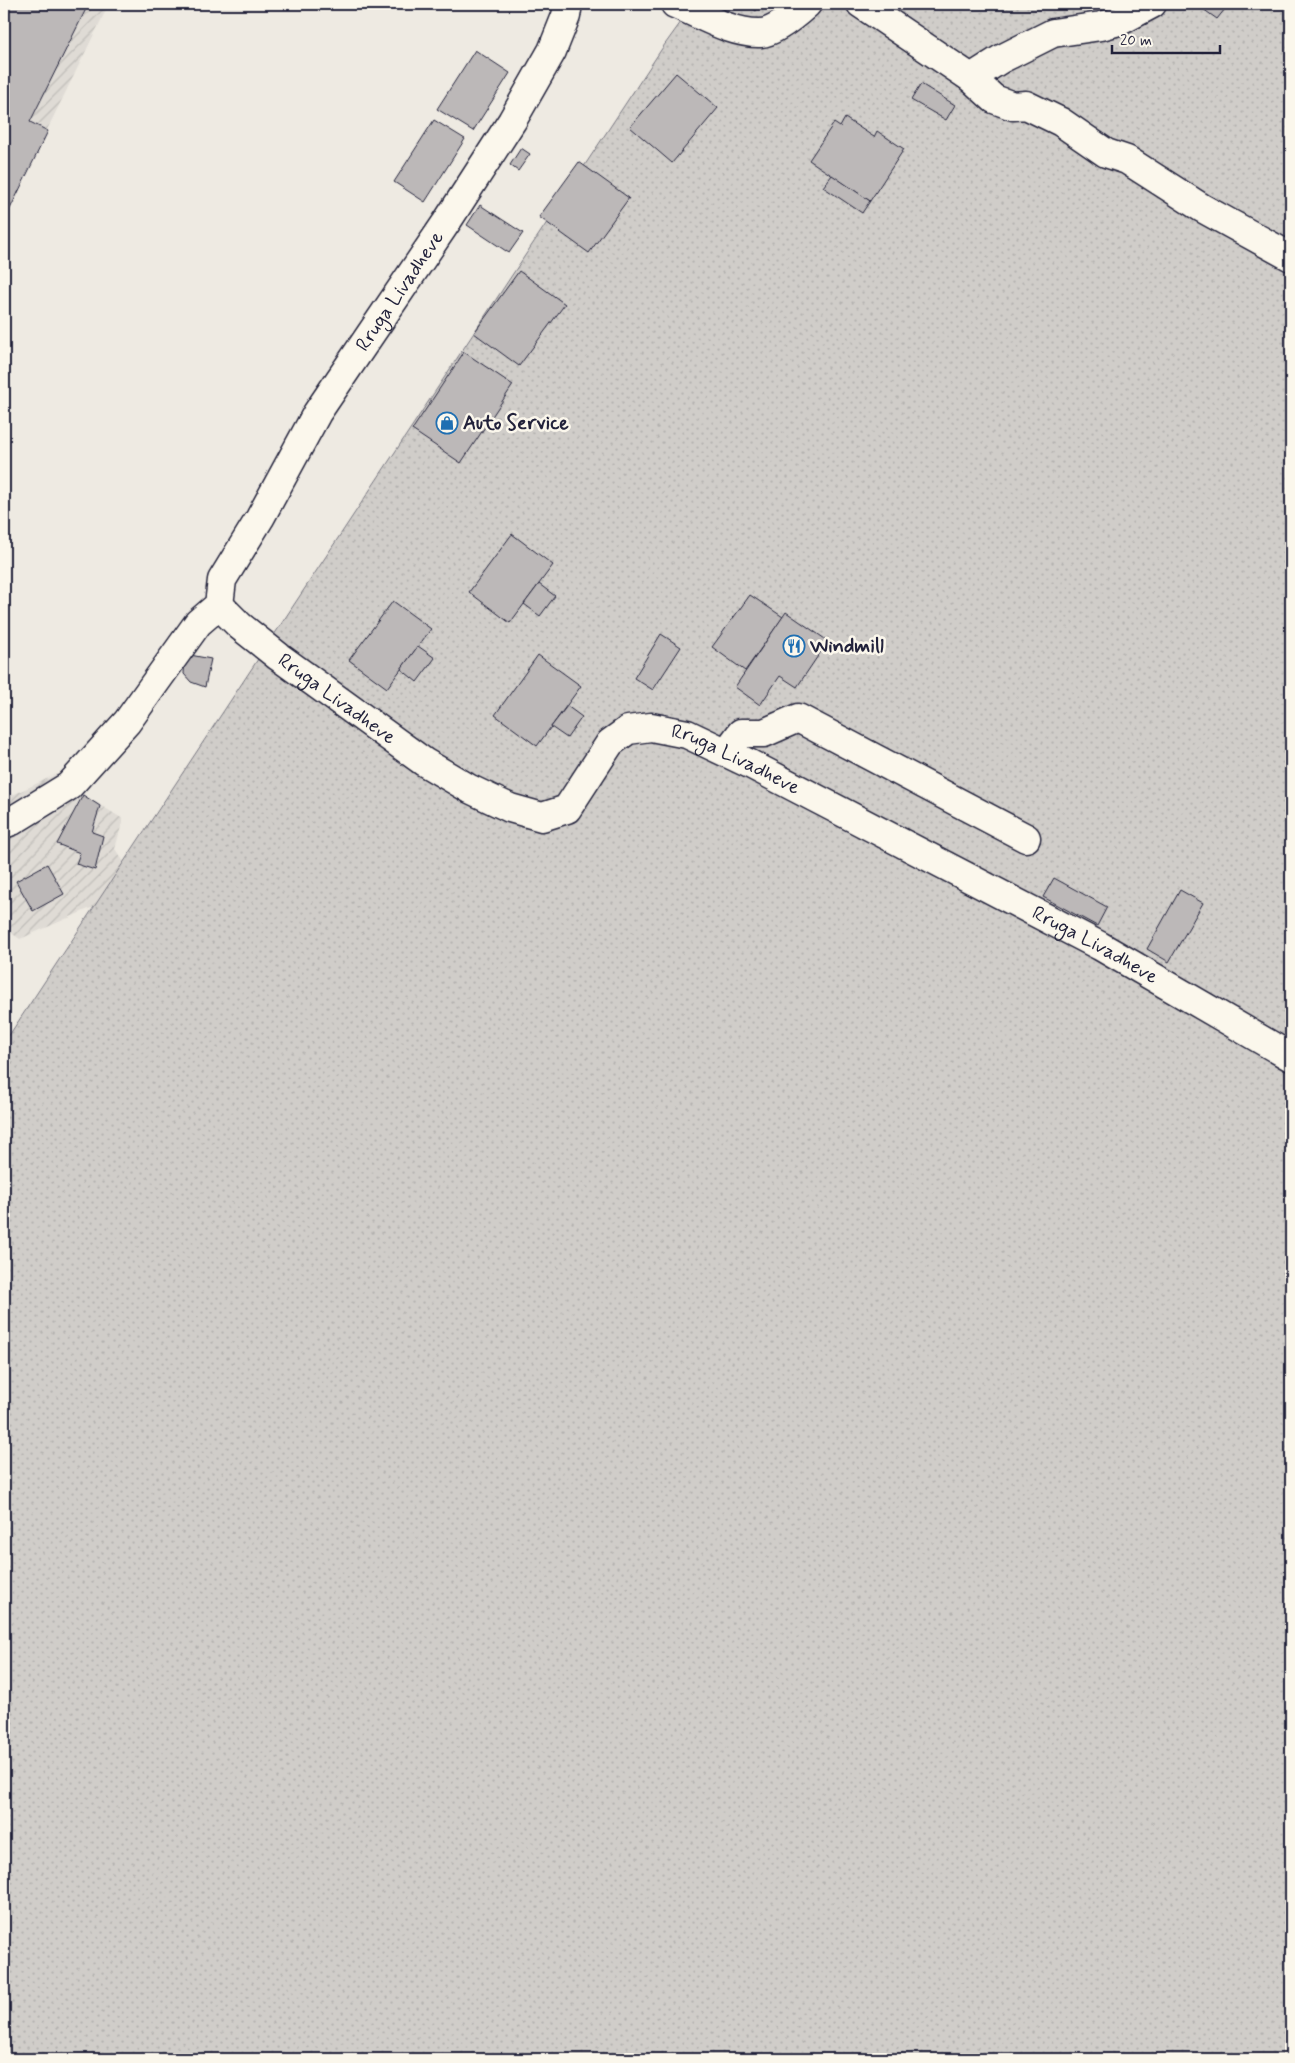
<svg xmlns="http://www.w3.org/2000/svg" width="1295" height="2063" font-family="Mynerve,sans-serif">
<defs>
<pattern id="industrial-furrows" width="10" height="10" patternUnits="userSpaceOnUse" patternTransform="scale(1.25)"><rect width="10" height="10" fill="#dfdbd5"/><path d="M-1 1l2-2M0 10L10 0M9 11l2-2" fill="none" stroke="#bfbcb8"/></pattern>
<pattern id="park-dots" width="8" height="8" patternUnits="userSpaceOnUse" patternTransform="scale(1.25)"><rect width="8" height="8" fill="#d0cdc9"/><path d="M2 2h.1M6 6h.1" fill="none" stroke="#b2b0ae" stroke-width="1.8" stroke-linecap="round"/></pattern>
</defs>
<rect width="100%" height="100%" fill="#eeeae2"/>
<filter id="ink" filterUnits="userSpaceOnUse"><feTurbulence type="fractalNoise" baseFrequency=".02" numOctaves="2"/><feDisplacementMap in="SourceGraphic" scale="10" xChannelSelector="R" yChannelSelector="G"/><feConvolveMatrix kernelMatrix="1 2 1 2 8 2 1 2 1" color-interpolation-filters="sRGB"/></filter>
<g filter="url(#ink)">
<g fill="url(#industrial-furrows)">
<path d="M4,4H109L4,217Z"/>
<path d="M57,774L69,786L123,819L115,849L141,886L20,939L4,928V799Z"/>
</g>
<path fill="url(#park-dots)" stroke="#797882" d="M694,4H1291V2059H4V1043L663,47Z"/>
<g fill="#bcb8b8" stroke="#22223b">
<path d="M4,4H82L87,7L30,122L48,131L10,209L4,206Z"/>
<path d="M747,4H762L756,11Z"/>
<path d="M1196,4H1229L1217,19Z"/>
<path d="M475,50L510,73L473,131L437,109Z"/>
<path d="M676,73L718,108L672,163L630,127Z"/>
<path d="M921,84L955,105L946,120L911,100Z"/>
<path d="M845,118L874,137L877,131L904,149L870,201L809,160L834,123L840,127Z"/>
<path d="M434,120L465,139L425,202L394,182Z"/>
<path d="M521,148L530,154L518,171L510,165Z"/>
<path d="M579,162L629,198L589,253L539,217Z"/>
<path d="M832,175L870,201L862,213L823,187Z"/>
<path d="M480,205L523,233L509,253L467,225Z"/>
<path d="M519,271L565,304L519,366L474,333Z"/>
<path d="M464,352L513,385L461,463L412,430Z"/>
<path d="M512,534L553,565L510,623L469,592Z"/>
<path d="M539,584L555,596L540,616L524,604Z"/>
<path d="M750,595L783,617L745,671L712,647Z"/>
<path d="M393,601L431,629L387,688L349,660Z"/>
<path d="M786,612L828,641L797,687L780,676L760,705L735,687Z"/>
<path d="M661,634L681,647L653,690L634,678Z"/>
<path d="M418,646L435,658L417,682L401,669Z"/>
<path d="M185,654L211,659L205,687L191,682L184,674Z"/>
<path d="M538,655L581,686L537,746L495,715Z"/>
<path d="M567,706L582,717L567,738L551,727Z"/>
<path d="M83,795L100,806L92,832L103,836L95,870L76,864L80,853L57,844Z"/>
<path d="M47,864L64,894L33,911L16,881Z"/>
<path d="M1054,878L1107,907L1097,926L1043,897Z"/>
<path d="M1180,890L1203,903L1169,962L1147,949Z"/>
</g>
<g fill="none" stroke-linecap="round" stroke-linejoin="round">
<g stroke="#22223b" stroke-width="31">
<g id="minor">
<path d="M675,4C702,15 731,34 761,33C775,32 797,13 807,4"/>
<path d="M861,4L971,78L1001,59L1053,33L1101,26L1122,20L1152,4"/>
<path d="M971,78L994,99L1013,106L1026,105L1061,122L1106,153L1127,160L1202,208L1291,257"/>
<path id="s1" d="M219,605L240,626L279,657L424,762L470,789L510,808L542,817L567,809L610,743L628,730L651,727L687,734L750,764L1100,946L1291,1057"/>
<path d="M727,752L741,733H764L798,718L1026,838"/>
<path id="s2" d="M4,824L12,821L69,786L127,722L198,623L219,605L222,580L260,518L317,413L446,223L512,121L552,51L566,16L568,4"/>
</g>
</g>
<use href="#minor" stroke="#fbf7ec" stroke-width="28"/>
</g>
</g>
<defs>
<g id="shop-ring" transform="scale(1.125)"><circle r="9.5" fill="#fbf7ec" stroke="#1f6fb2" stroke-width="1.5"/><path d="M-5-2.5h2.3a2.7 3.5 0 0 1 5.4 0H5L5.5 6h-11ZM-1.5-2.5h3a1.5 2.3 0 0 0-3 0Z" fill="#1f6fb2"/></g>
<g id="restaurant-ring" transform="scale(1.125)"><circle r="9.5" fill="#fbf7ec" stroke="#1f6fb2" stroke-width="1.5"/><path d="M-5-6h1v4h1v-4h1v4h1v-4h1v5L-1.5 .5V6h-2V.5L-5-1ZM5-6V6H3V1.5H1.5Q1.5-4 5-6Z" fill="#1f6fb2"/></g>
</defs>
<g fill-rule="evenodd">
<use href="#shop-ring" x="447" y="423"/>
<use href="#restaurant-ring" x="794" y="646"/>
</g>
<g text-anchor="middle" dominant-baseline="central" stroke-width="5" stroke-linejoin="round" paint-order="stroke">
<g font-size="20" fill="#22223b" stroke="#fbf7ec">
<text stroke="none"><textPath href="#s2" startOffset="676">Rruga Livadheve</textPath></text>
<text stroke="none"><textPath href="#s1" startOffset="151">Rruga Livadheve</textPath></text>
<text stroke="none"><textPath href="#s1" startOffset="631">Rruga Livadheve</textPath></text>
<text stroke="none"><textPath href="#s1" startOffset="1036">Rruga Livadheve</textPath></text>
</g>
<g font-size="20" font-weight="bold" fill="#22223b" stroke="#fbf7ec" text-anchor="start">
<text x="463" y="423">Auto Service</text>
<text x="810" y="646">Windmill</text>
</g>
</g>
<rect width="1295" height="2063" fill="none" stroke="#fbf7ec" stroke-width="20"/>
<rect x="10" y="10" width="1275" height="2043" fill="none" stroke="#22223b" stroke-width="2" filter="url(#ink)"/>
<path d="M1112 45v8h108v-8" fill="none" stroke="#22223b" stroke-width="2.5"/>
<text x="1120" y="45" font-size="15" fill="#22223b" stroke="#fbf7ec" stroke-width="4" paint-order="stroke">20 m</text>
</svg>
